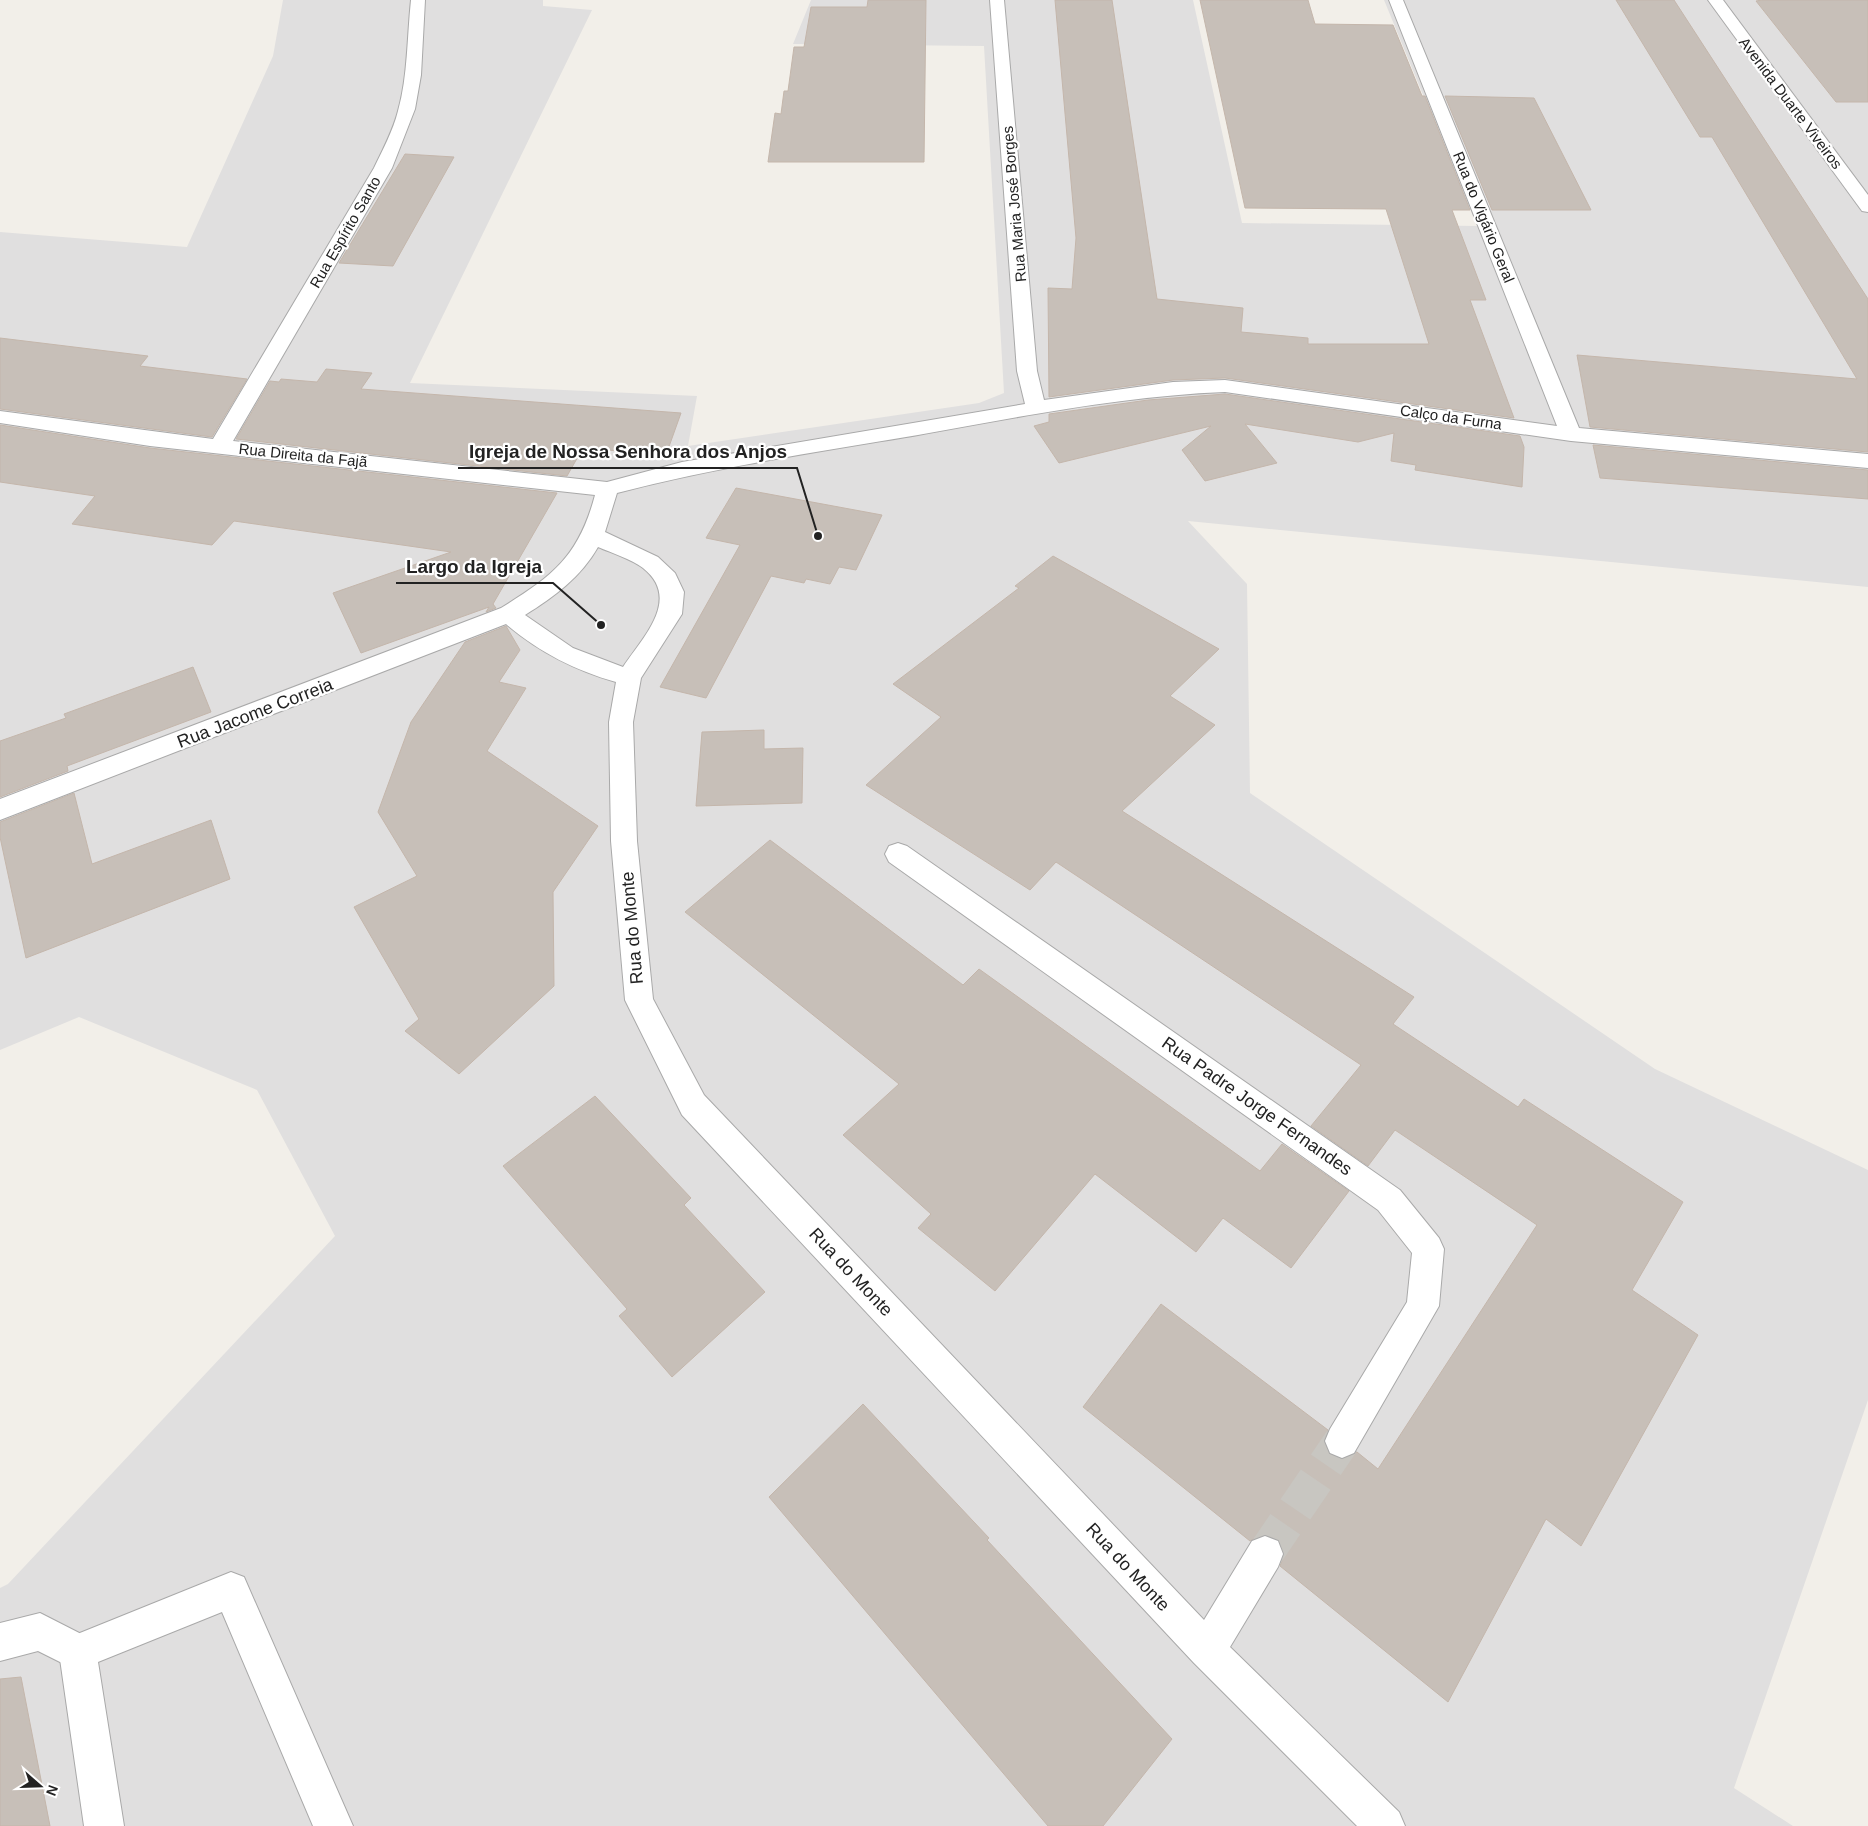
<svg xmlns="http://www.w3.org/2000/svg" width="1868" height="1826" font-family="Arial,sans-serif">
<rect width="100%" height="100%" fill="#f2efe9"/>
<path fill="#e0dfdf" d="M283,0H543V6L592,10L410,383L697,396L688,446L979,403L1004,393L984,46L793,44L811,0H1193L1242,223L1477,226L1384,0H1868V587L1188,521L1247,584L1250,793L1655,1069L1868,1170V1400L1734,1788L1793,1826H0V1588L8,1584L335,1236L257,1090L79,1017L0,1050V232L187,247L273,56Z"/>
<g fill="#c7bfb8" stroke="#c4b6ab">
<path d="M868,0H926L924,162H768L775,113L781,114L784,91H788L794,47H804L811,7H867Z"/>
<path d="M1055,0H1112L1157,299L1243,308L1241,332L1308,338V344H1429L1386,209L1245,208L1200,0H1308L1315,24L1393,25L1422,96H1425L1470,210H1452L1486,300H1470L1514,418L1225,378L1173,380L1049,397L1048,288L1072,289L1076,238Z"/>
<path d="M1616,0H1674L1868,299V452L1590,427L1577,355L1857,379L1712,137H1700Z"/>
<path d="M1762,0H1868V102H1836L1756,1Z"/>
<path d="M1445,96L1534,98L1591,210H1492Z"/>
<path d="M405,154L454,157L393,266L339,263Z"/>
<path d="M0,338L148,356L140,366L247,379L212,437L0,409Z"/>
<path d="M326,369L372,373L361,389L681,413L666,455L583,448L567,476L236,439L270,381L279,382L281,379L317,382Z"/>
<path d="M1225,394L1520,436L1524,447L1522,487L1415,470L1416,465L1391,461L1394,433L1358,442L1245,424L1277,463L1205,481L1182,450L1211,426L1059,463L1034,426L1049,422V414L1148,400Z"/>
<path d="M0,425L150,448L557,493L493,604L496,608L486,612L489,607L361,653L333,593L451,552L234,521L212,545L72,524L95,496L0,482Z"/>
<path d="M1593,445L1868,470V499L1600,478Z"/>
<path d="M736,488L882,515L856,570L839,567L830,584L806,579L804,583L771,576L706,698L660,687L740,545L706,538Z"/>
<path d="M1053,556L1219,649L1170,696L1215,725L1122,811L1414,997L1393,1024L1518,1107L1524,1099L1683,1202L1632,1290L1698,1335L1581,1546L1546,1519L1448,1702L1280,1566L1285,1553L1279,1539L1264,1534L1250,1541L1083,1407L1161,1304L1328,1430L1323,1442L1329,1455L1343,1460L1357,1452L1378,1469L1537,1225L1395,1130L1368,1166L1311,1126L1361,1065L1056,862L1030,890L866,785L941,717L893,684L1019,588L1015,586Z"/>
<path d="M506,626L520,650L499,682L526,688L487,751L598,826L553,892L554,986L459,1074L405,1031L419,1019L354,907L417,876L378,812L411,722L465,642Z"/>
<path d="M193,667L211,712L67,766L68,771L0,797V741L66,718L64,714Z"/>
<path d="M764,730V749L803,748L802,803L696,806L702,732Z"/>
<path d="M74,793L92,864L211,820L230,879L26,958L0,837V822Z"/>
<path d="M770,840L963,985L979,969L1260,1171L1282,1144L1349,1191L1291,1268L1223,1218L1196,1252L1095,1174L995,1291L918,1228L931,1214L843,1135L899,1084L685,912Z"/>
<path d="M595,1096L691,1198L684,1205L765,1292L672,1377L619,1316L627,1309L503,1166Z"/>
<path d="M863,1404L989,1538L987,1540L1172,1739L1103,1826H1048L769,1497Z"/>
<path d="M21,1677L50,1826H0V1679Z"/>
</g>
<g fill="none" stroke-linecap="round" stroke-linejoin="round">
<path stroke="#c8c6c1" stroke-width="36" stroke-dasharray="36 18" stroke-linecap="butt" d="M1265,1554L1342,1441"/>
<g stroke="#a9a9a9" stroke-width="2">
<path id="lane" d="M40,1613L91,1639L97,1652L91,1665L78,1671L38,1651L0,1661V1623Z"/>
</g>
<g stroke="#a9a9a9" stroke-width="2">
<g id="street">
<path d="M411,0H425L421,75L415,109L392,168L233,441L607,482L682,462L1025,404L1017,371L990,0H1004L1037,371L1044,400L1173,382L1225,380L1557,426L1389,0H1403L1579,428L1868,454V468L1571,441L1225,392C1122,396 1019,417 918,435C817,452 716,467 617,493L605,532L658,557L675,573L684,592L682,614L641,678L633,722L637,841L653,999L704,1095L1204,1620L1252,1541L1265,1536L1278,1541L1283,1554L1278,1567L1230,1647L1399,1812L1405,1826H1357L1194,1663L682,1115L625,1000L611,841L609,722L616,682C574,670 539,652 506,624L0,820V799L501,608C553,576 579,556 595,495L150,446L0,423V411L213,439L374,168C383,149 393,131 398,111C408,75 407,37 411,0ZM598,547C612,553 631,559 643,568C682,599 643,637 623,667L573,648L525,615C554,597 581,577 598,547Z"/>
<path d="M1708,0H1723L1868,195V212L1862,211Z"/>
<path d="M898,843L907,846L1400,1190L1439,1238L1444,1249L1439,1306L1354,1453L1342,1458L1330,1453L1325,1441L1330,1429L1407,1302L1412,1253L1378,1210L889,862L885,854L889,846Z"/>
<path d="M231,1572L244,1577L353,1826H313L222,1612L98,1662L124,1826H84L59,1652L65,1639Z"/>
</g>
</g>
<use href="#lane" fill="#fff" fill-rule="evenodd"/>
<use href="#street" fill="#fff" fill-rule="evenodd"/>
</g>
<g text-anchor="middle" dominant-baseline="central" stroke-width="4.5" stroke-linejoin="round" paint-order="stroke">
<g font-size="15" fill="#222" stroke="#fff">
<text transform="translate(1791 103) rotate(53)">Avenida Duarte Viveiros</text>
<text transform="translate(1014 204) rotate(-95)">Rua Maria José Borges</text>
<text transform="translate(1484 217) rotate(68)">Rua do Vigário Geral</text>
<text transform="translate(345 232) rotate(-60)">Rua Espírito Santo</text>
<text transform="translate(1451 417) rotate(8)">Calço da Furna</text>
<text transform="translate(303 455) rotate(6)">Rua Direita da Fajã</text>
</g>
<g font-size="18" fill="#222" stroke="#fff">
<text transform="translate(255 713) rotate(-21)">Rua Jacome Correia</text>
<text transform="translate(632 928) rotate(-95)">Rua do Monte</text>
<text transform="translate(1257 1106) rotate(35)">Rua Padre Jorge Fernandes</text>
<text transform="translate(851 1272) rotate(47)">Rua do Monte</text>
<text transform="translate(1128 1567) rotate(47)">Rua do Monte</text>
</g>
</g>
<path fill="none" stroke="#222" stroke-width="2" d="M818 536L797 468H458M601 625L553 583H396"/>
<g fill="#222" stroke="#fff" stroke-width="2">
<circle cx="818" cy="536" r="5"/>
<circle cx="601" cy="625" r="5"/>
</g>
<g font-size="19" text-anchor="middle" font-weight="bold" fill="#222" stroke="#fff" stroke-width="4.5" stroke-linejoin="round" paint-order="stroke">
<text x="628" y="458">Igreja de Nossa Senhora dos Anjos</text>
<text x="474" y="573">Largo da Igreja</text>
</g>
<g transform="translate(40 1786) rotate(110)" stroke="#ffffff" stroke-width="4" paint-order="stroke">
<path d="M0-4L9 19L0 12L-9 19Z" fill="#222222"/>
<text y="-8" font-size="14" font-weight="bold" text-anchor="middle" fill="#222222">N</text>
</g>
</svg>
